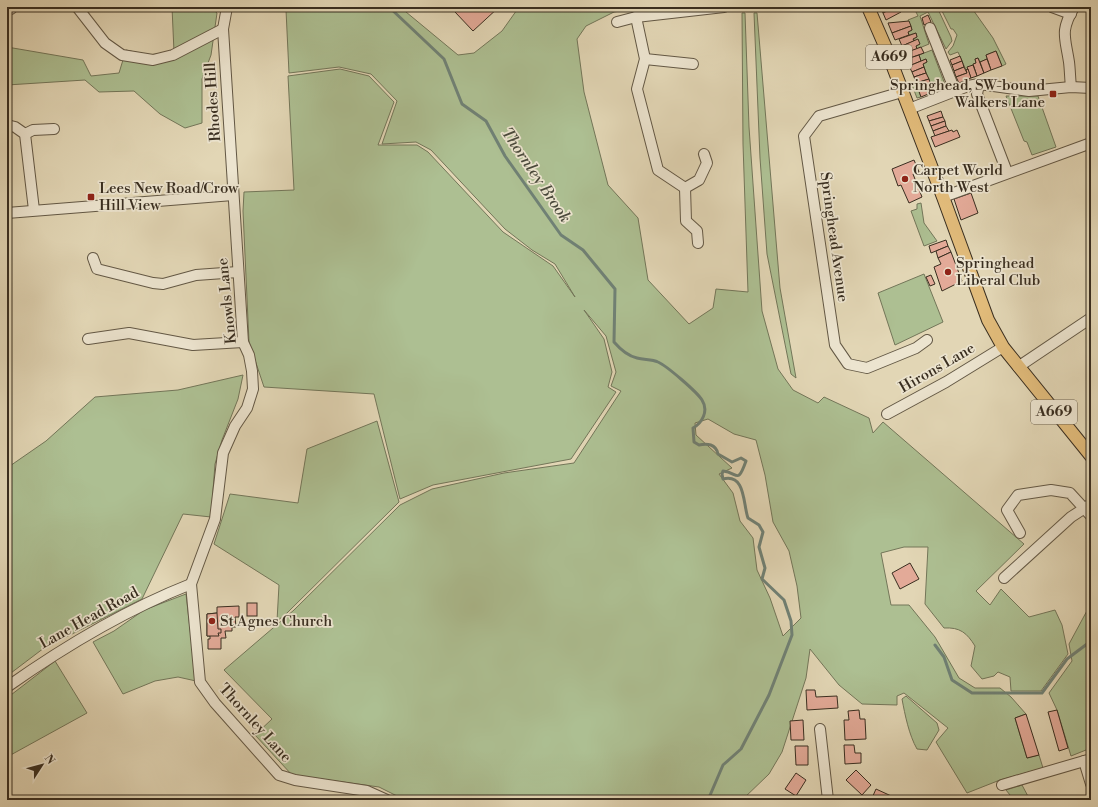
<svg xmlns="http://www.w3.org/2000/svg" width="1098" height="807" font-family="'Libre Bodoni',serif">
<rect width="100%" height="100%" fill="#e2d6b5"/>
<filter id="stains"><feTurbulence type="fractalNoise" baseFrequency=".005" numOctaves="4"/><feColorMatrix values="0 0 0 0 .2 0 0 0 0 .09 0 0 0 0 .02 0 0 0 .5 -.17"/></filter>
<radialGradient id="worn" r=".72"><stop offset=".6" stop-color="#630" stop-opacity="0"/><stop offset="1" stop-color="#630" stop-opacity=".3"/></radialGradient>
<g fill="#adbf92" stroke="#737659" fill-rule="evenodd">
<path d="M172,7H210L217,13L211,55L202,79V123L185,128L160,114L134,91L99,92L85,80L7,85V47L83,60L91,76L119,73L126,50L148,55L174,52Z"/>
<path d="M289,7H400L458,55L474,53L502,31L519,7H644L614,12L586,26L577,39L584,92L608,185L638,218L648,280L689,324L713,308L716,289L748,292L743,144L742,13H745L749,127L762,311L778,369L793,390L818,403L824,397L869,418L873,433L883,422L1024,544L976,591L990,605L1001,589L1029,617L1055,610L1062,625L1068,654L1041,691H1011L1010,677L998,672L994,676L982,679L971,666L975,646C967,633 960,627 944,628L925,604L928,547H904L881,553L891,605H909L935,637L959,678L975,688H1000L1011,697L1026,714L1015,718L1027,758L1039,755L1043,768L1000,780L967,793L936,742L948,728L904,693L897,696V705L862,704L839,685L810,649L806,678L782,752L769,774L742,800H405L379,787L292,775L255,735L272,719L224,670L294,610L400,505L432,489L504,473L574,463L621,391L611,386L616,372L606,336L584,310L604,339L612,372L608,387L616,392L571,459L433,485L400,499L374,394L264,387L249,342L243,211L244,192L294,190L288,76L340,69L369,76L394,102L378,145H417L428,152L503,232L553,266L575,297L555,264L532,250L505,229L431,150L416,142L382,144L397,101L371,74L339,67L289,73L286,10ZM708,419L734,434L756,440L765,475L773,522L789,551L797,586L801,618L783,636L770,598L757,570L753,538L740,521L733,493L719,474L732,468L696,435L695,423Z"/>
<path d="M907,7H937L951,37L952,41L946,49L928,12L920,16L929,44L917,49L916,46L920,44L913,39L917,37L916,33L909,35L908,32L912,30L908,20L918,16L914,8L909,10Z"/>
<path d="M940,7H971L993,38L1006,64L1002,66L996,51L986,55L987,59L980,62L978,58L975,59L976,63L966,70L958,52L950,55L948,52L953,46L957,35L953,29H951Z"/>
<path d="M754,13H757L780,288L796,378L791,374L767,254L760,158Z"/>
<path d="M932,50L946,87L933,92L932,88L934,87L933,85L931,86L923,64L927,62L926,59L921,61L919,55Z"/>
<path d="M916,83L921,97L917,98L912,85Z"/>
<path d="M1006,96H1038L1056,147L1032,155L1027,142L1024,141Z"/>
<path d="M921,203L924,223L937,241L924,246L911,211L917,209V204Z"/>
<path d="M924,274L943,322L895,345L878,293Z"/>
<path d="M243,375L238,399L222,440L215,464L211,517L183,514L142,599L44,648L7,676V468L46,441L95,397L178,390Z"/>
<path d="M377,421L399,502L287,613L277,621L279,585L214,544L230,494L298,503L307,449Z"/>
<path d="M186,594L196,681L178,677L155,681L123,694L93,642L114,631L144,610Z"/>
<path d="M1091,606V748L1071,756L1057,710L1049,693L1072,661L1069,644L1089,607Z"/>
<path d="M55,661L87,713L7,757V698Z"/>
<path d="M906,696L937,723L939,730L927,750L917,749C909,735 905,715 902,699Z"/>
<path d="M1022,785L1030,800H1014L1006,790Z"/>
</g>
<g fill="none" stroke-linecap="round" stroke-linejoin="round">
<g stroke="#708175" stroke-width="3">
<path d="M389,7L444,59L462,104L486,121L505,156L561,235L583,250L615,289L614,342C620,349 628,356 637,358C644,360 652,359 658,362C667,366 697,392 702,400C709,411 702,423 693,428L694,442L699,445C707,443 716,444 718,454L732,462L741,458L746,461C737,486 738,472 723,471L722,474L723,479C746,473 743,505 748,518L759,525L763,532L759,547L765,568L762,579L784,600L791,621L792,635L769,695L741,749L723,765L708,800"/>
<path d="M935,645L944,657L952,680L972,693H1042L1067,659L1091,641"/>
</g>
</g>
<g fill="#e3aa98" stroke="#392e20">
<path d="M460,7H499L473,31L455,12Z"/>
<path d="M880,7H895L883,13Z"/>
<path d="M895,7H899L901,12L886,20L883,13Z"/>
<path d="M928,15L931,22L924,25L922,18Z"/>
<path d="M909,21L911,26L892,33L888,23Z"/>
<path d="M911,26L912,30L908,32L909,35L895,40L892,33Z"/>
<path d="M916,33L917,37L913,39L914,41L902,46L899,39Z"/>
<path d="M918,39L920,44L916,46L917,49L905,53L902,46Z"/>
<path d="M921,47L924,53L907,59L905,53Z"/>
<path d="M996,51L1002,66L991,70L986,55Z"/>
<path d="M919,55L921,61L909,66L907,59Z"/>
<path d="M960,56L962,61L952,65L950,60Z"/>
<path d="M978,58L984,73L977,76L973,64L976,63L975,59Z"/>
<path d="M926,59L927,62L923,64L924,67L912,72L909,66Z"/>
<path d="M987,59L991,70L984,73L980,62Z"/>
<path d="M962,61L964,67L954,71L952,65Z"/>
<path d="M973,65L977,76L971,78L967,67Z"/>
<path d="M924,67L926,73L914,77L912,72Z"/>
<path d="M964,67L967,73L956,77L954,71Z"/>
<path d="M968,69L971,78L959,83L956,77L967,73L966,70Z"/>
<path d="M926,73L929,79L916,83L914,77Z"/>
<path d="M929,79L931,86L933,85L934,87L932,88L933,92L921,97L916,83Z"/>
<path d="M941,111L943,117L929,121L927,116Z"/>
<path d="M943,117L945,121L931,126L929,121Z"/>
<path d="M945,121L946,126L933,131L931,126Z"/>
<path d="M946,126L949,131L935,136L933,131Z"/>
<path d="M952,130L953,132L957,130L960,137L935,147L931,137Z"/>
<path d="M914,160L919,172L913,174L922,197L909,203L901,185L898,186L892,169Z"/>
<path d="M971,193L978,213L961,220L954,199Z"/>
<path d="M946,240L948,246L931,253L929,246Z"/>
<path d="M948,246L951,252L938,258L936,251Z"/>
<path d="M951,252L962,281L942,291L934,267L941,264L938,258Z"/>
<path d="M931,275L935,284L930,286L926,277Z"/>
<path d="M910,563L919,579L900,589L892,573Z"/>
<rect x="247" y="603" width="10" height="13"/>
<path d="M239,606V617H235L236,627H232V631H225L226,638H221V649H208V639H210V636H207V614L217,613V607Z"/>
<path d="M217,613L218,629H221V633H218L219,636H207V614Z"/>
<path d="M806,690H815L816,697L837,696L838,708L807,710Z"/>
<path d="M859,710L860,719H865L866,739L845,740L844,720H849L848,711Z"/>
<path d="M1057,710L1068,748L1059,751L1048,712Z"/>
<path d="M1026,714L1039,755L1027,758L1015,718Z"/>
<path d="M803,720L804,740H791L790,721Z"/>
<path d="M844,745H854L855,753H861V763L845,764Z"/>
<path d="M795,746H808V765H796Z"/>
<path d="M856,770L871,785L862,795L846,780Z"/>
<path d="M796,773L806,780L796,796L785,789Z"/>
<path d="M876,789L900,800H876L872,798Z"/>
<path d="M777,795L781,800H772Z"/>
</g>
<g fill="none" stroke-linecap="round" stroke-linejoin="round">
<g stroke="#635845" stroke-width="12">
<g id="minor">
<path d="M77,7L105,43L122,55L153,60L173,55L223,29"/>
<path d="M227,7L223,29L243,342L249,355L252,371L253,389L247,408L235,426L223,453L215,519L191,584L200,682L215,703L279,775L295,780L367,791L387,800"/>
<path d="M1052,7L1071,14"/>
<path d="M11,9L13,7"/>
<path d="M636,17L645,59L637,89L658,170L685,188"/>
<path d="M617,22L636,17L724,7"/>
<path d="M930,28L955,91"/>
<path d="M645,59L693,64"/>
<path d="M979,84L977,94L1007,172"/>
<path d="M1071,87C1070,78 1070,70 1069,62C1065,36 1060,32 1074,7"/>
<path d="M902,92L819,116L804,136L835,345L848,364L867,368L916,348L927,340"/>
<path d="M909,109L968,86L979,84L1029,91L1071,87L1091,88"/>
<path d="M7,125L15,127L25,134L34,210"/>
<path d="M25,134L33,130L54,129"/>
<path d="M685,188L686,221L697,231L698,243"/>
<path d="M685,188L699,180L707,163L704,154"/>
<path d="M943,197L1091,143"/>
<path d="M7,213L233,195"/>
<path d="M93,258L97,269L153,283L163,284L196,275L238,272"/>
<path d="M88,339L129,333L193,345L243,342"/>
<path d="M1018,367L1091,318"/>
<path d="M887,414L946,382L1003,347"/>
<path d="M1020,533L1007,510L1018,495L1051,490L1070,493L1091,516"/>
<path d="M1004,578L1071,517L1091,504"/>
<path d="M7,687C65,646 125,610 191,584"/>
<path d="M820,729L828,800"/>
<path d="M1084,761L1091,784"/>
<path d="M1002,785L1091,759"/>
</g>
</g>
<g stroke="#392e20" stroke-width="14">
<path id="major" d="M868,7L885,46L943,197L988,320L1003,347L1091,456"/>
</g>
<use href="#minor" stroke="#ece4cf" stroke-width="10"/>
<use href="#major" stroke="#e1bb7a" stroke-width="12"/>
</g>
<g fill="#8f2418" stroke="#ece4cf" stroke-width="1.5">
<rect x="1049" y="90" width="8" height="8" rx="2"/>
<circle cx="905" cy="179" r="4"/>
<rect x="87" y="193" width="8" height="8" rx="2"/>
<circle cx="948" cy="272" r="4"/>
<circle cx="212" cy="621" r="4"/>
</g>
<g text-anchor="middle" dominant-baseline="central" stroke-width="3.5" stroke-linejoin="round" paint-order="stroke">
<g fill="#ece4cf" stroke="#6f6554" stroke-width="1">
<rect x="866" y="45" width="46" height="24" rx="3"/>
<rect x="1031" y="400" width="46" height="24" rx="3"/>
</g>
<g font-size="14" font-weight="bold" fill="#392e20">
<text x="889" y="57">A669</text>
<text x="1054" y="412">A669</text>
</g>
<g font-size="15" fill="#392e20" stroke="#ece4cf" text-anchor="start">
<text x="1045" y="85" text-anchor="end">Springhead, SW-bound<tspan x="1045" dy="17">Walkers Lane</tspan></text>
<text x="913" y="170">Carpet World<tspan x="913" dy="17">North West</tspan></text>
<text x="99" y="188">Lees New Road/Crow<tspan x="99" dy="17">Hill View</tspan></text>
<text x="956" y="263">Springhead<tspan x="956" dy="17">Liberal Club</tspan></text>
<text x="220" y="621">St Agnes Church</text>
</g>
<g font-size="15" fill="#392e20" stroke="#ece4cf">
<text transform="translate(213 102) rotate(-94)">Rhodes Hill</text>
<text transform="translate(834 237) rotate(82)">Springhead Avenue</text>
<text transform="translate(227 301) rotate(-96)">Knowls Lane</text>
<text transform="translate(937 368) rotate(-30)">Hirons Lane</text>
<text transform="translate(89 618) rotate(-29)">Lane Head Road</text>
<text transform="translate(255 723) rotate(48)">Thornley Lane</text>
</g>
<g font-size="16" font-style="italic" fill="#4b4a3c" stroke="#ece4cf">
<text transform="translate(536 175) rotate(56)">Thornley Brook</text>
</g>
</g>
<rect width="1098" height="807" fill="none" stroke="#e2d6b5" stroke-width="24"/>
<rect x="8" y="8" width="1082" height="791" fill="none" stroke="#392e20" stroke-width="2"/>
<rect x="12" y="12" width="1074" height="783" fill="none" stroke="#392e20"/>
<g transform="translate(42 765) rotate(54)" stroke="#ece4cf" stroke-width="3" paint-order="stroke">
<path d="M0-3L7 15L0 10L-7 15Z" fill="#392e20"/>
<text y="-6" font-size="11" font-weight="bold" text-anchor="middle" fill="#392e20">N</text>
</g>
<rect width="100%" height="100%" filter="url(#stains)"/>
<rect width="100%" height="100%" fill="url(#worn)"/>
</svg>
